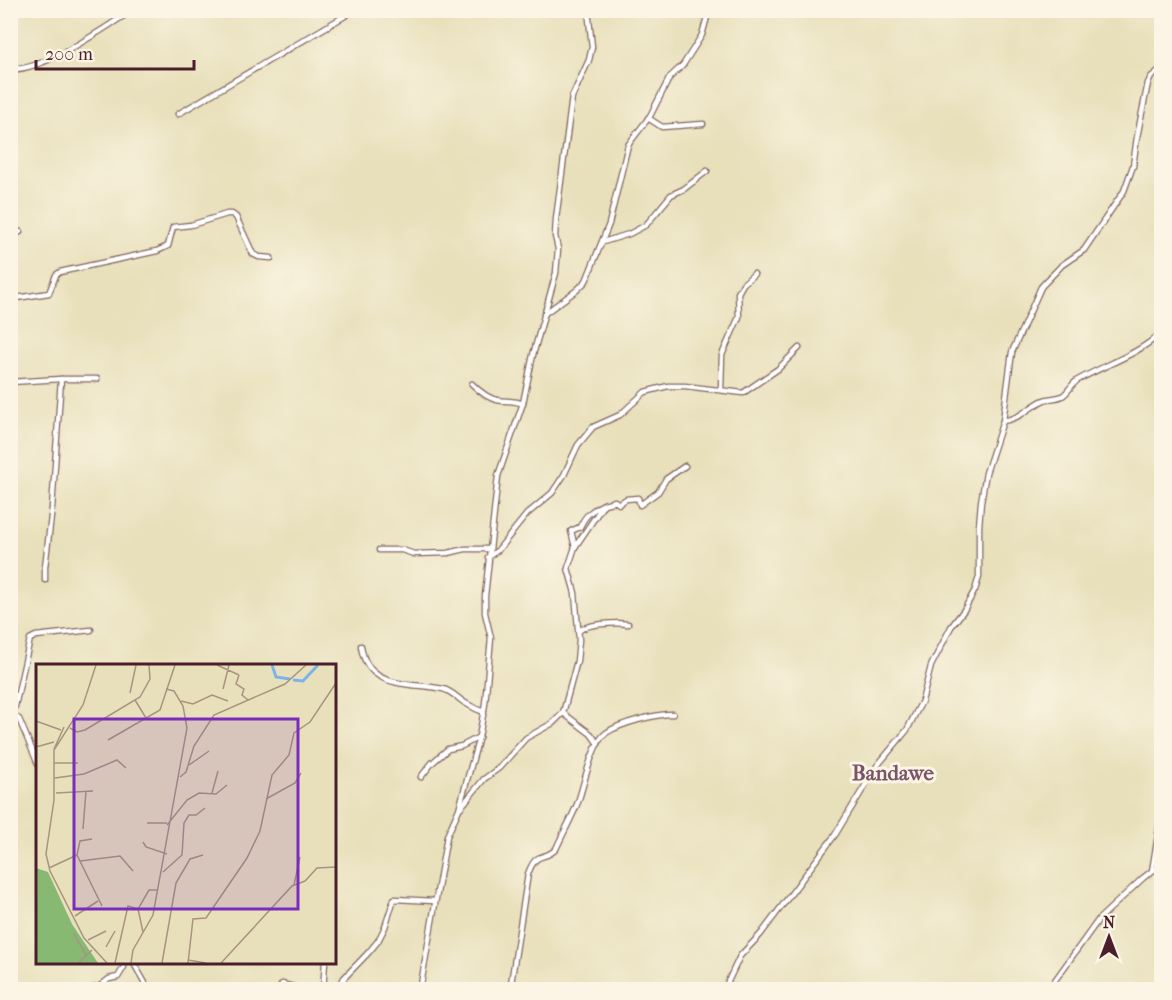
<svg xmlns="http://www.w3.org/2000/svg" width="1172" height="1000" font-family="'IM FELL French Canon',serif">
<rect width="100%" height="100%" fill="#fcf5e5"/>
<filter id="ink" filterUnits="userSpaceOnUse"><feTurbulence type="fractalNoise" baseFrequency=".0167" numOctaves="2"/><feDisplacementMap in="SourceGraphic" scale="12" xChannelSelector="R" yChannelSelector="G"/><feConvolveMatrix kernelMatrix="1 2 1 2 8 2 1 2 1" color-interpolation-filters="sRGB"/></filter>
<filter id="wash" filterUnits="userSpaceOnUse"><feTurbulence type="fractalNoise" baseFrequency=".008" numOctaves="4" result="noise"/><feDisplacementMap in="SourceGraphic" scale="24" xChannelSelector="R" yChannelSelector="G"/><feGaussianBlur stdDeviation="1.35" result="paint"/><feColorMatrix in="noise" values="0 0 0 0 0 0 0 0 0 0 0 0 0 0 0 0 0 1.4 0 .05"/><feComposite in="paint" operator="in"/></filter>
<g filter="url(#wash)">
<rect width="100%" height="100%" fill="#e8e0bb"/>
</g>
<g filter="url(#ink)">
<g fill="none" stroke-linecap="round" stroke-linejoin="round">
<g stroke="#81635d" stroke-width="7">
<g id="minor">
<path d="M10,69C43,72 104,28 133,10"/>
<path d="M178,114L355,10"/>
<path d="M648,118L662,127L703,124"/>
<path d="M10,237L20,232"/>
<path d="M603,242L629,234L646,225L671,195L684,189L707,171"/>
<path d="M10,299L49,293L56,275L60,272L157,251L168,246L173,227L191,225L227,214H232L236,217L253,254L259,257L271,258"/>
<path d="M544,314L577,290L586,281L609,224L628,145L650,116L670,77L683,65L702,35L709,10"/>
<path d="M10,382L61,379H97"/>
<path d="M472,384C479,391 487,398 497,400C507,402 514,400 523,404"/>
<path d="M721,389L722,355L739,317L738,293L743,284L754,274"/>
<path d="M1003,421C1020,419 1029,407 1044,400C1049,398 1056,399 1062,396C1068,393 1071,384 1078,380C1106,364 1138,355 1162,332"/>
<path d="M575,547L571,531L580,527C585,515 592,510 604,504"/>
<path d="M379,550H402L414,554L448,553L465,549H489"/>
<path d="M488,557L498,550L527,514L552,493L564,475L578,445L593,427L620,415L645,392L668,386H685L743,393L778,369L799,348"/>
<path d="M45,580V567L52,508L61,379"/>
<path d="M579,631C585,624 617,622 628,624"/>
<path d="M361,646C367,690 410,682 443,689C452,691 459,700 467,704C472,707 478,710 484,712"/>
<path d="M563,713L591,734L598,744"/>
<path d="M12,715L19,719L38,764"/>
<path d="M13,715L30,639L36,636L91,630"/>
<path d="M421,777L432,763L448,749L462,746L479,737"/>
<path d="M461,807L484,779L499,768L526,738L553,723L563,713L577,661L579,640L575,593L568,568L575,547L604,504L615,501L619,504L626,499L638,498L640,505L658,492L666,479L685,466"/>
<path d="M1152,871L1159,829L1162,788"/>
<path d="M133,962L145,983"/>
<path d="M86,990L100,986L109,979L118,977L124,967V962"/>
<path d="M279,990L282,984L305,990"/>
<path d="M323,990L325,962"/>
<path d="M338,990L344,978L369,952L378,941L385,927L394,899L435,901"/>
<path d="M420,990L447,836L459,809L479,737L485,704L491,638L485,613V596L498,476L523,403L533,355L556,273L558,249L555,236L556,219L572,97L589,60L592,47L588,10"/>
<path d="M510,990L528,874C537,849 543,862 556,849C563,833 572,818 578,802C584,785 592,743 606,733C620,723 656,714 673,714"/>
<path d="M724,990L740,956L761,934L835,835L877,766L907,730L922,701L931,666L951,627L964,610L975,590L979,577V526L981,502L986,473L1003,421L1012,352L1041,287L1062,265L1084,250L1124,191L1133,166L1137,137L1148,83L1151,77L1162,68"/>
<path d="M1048,990L1099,919L1143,878L1152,871L1162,867"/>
</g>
</g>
<use href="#minor" stroke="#fff" stroke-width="4.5"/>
</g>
</g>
<g text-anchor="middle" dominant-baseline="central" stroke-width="6" stroke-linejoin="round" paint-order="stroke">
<g font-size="21" font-weight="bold" fill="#79546a" stroke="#fcf5e5">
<text x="893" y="773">Bandawe</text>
</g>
</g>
<g transform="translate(36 664)">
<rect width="300" height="300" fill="#e8e0bb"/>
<path d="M0,204L12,208L36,260L62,299H0Z" fill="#88b973"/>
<path fill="none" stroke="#7cb3eb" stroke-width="3" d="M236,1L240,13L254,15M257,16L267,17L282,1"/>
<path fill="none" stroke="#a99381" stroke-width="1.5" d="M60,1L47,41L18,86V136L10,190L14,207L48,274L71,299M181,1L203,11M203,11L200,20L208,25L206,31L212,36M187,25L193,1M94,29L100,1M99,36L110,54M145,37L157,40L176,31L192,37M0,57L25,66M34,64L41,68L49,66L104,33L114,15L113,1M72,76L124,46L139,1M0,83L18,78M18,85L28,63M18,99H42M153,101L173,87M144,113L150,108L158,82L178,51L249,20L270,1M19,114L48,110L81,96L90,104M20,129L57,127M176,129L182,107M230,135L259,119L265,109M111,159H131M131,161L151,136L163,129L180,130L191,121M47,165L50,127M56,175L44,177L41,191L66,242M107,178L110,183L131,190M44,197L84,192L97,207M13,204L41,191M127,208L146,191L148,159L153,151H160L169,144M258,221L264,193M39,252L62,237M107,268L102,245L113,226H121M38,270L50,291M52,276L70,267M70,283L79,267M152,296L170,299M42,299L56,286M79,299L92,242L102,245M95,299L97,286L117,251L151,64L147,42L138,27L130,25M126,299L140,219L154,195L167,191M152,299L157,255L170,254L211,194L224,167L236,111L253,91L258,69L274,58L300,19M185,299L256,222L269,217L281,204L300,203"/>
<path fill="#7b2cbf" fill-opacity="0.15" stroke="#7b2cbf" stroke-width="3" d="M38,55H262V245H38Z"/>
<rect width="300" height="300" fill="none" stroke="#4a1f2b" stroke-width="3"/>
</g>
<rect width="1172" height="1000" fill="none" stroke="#fcf5e5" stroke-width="36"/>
<g transform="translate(1109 937)" stroke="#fcf5e5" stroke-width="4.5" paint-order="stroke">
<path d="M0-4.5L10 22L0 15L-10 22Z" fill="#4a1f2b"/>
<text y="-9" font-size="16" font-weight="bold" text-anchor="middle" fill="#4a1f2b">N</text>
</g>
<path d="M36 60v9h158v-9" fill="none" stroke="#4a1f2b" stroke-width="3"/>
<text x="45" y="60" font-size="18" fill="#4a1f2b" stroke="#fcf5e5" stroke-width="4.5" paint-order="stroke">200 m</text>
</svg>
